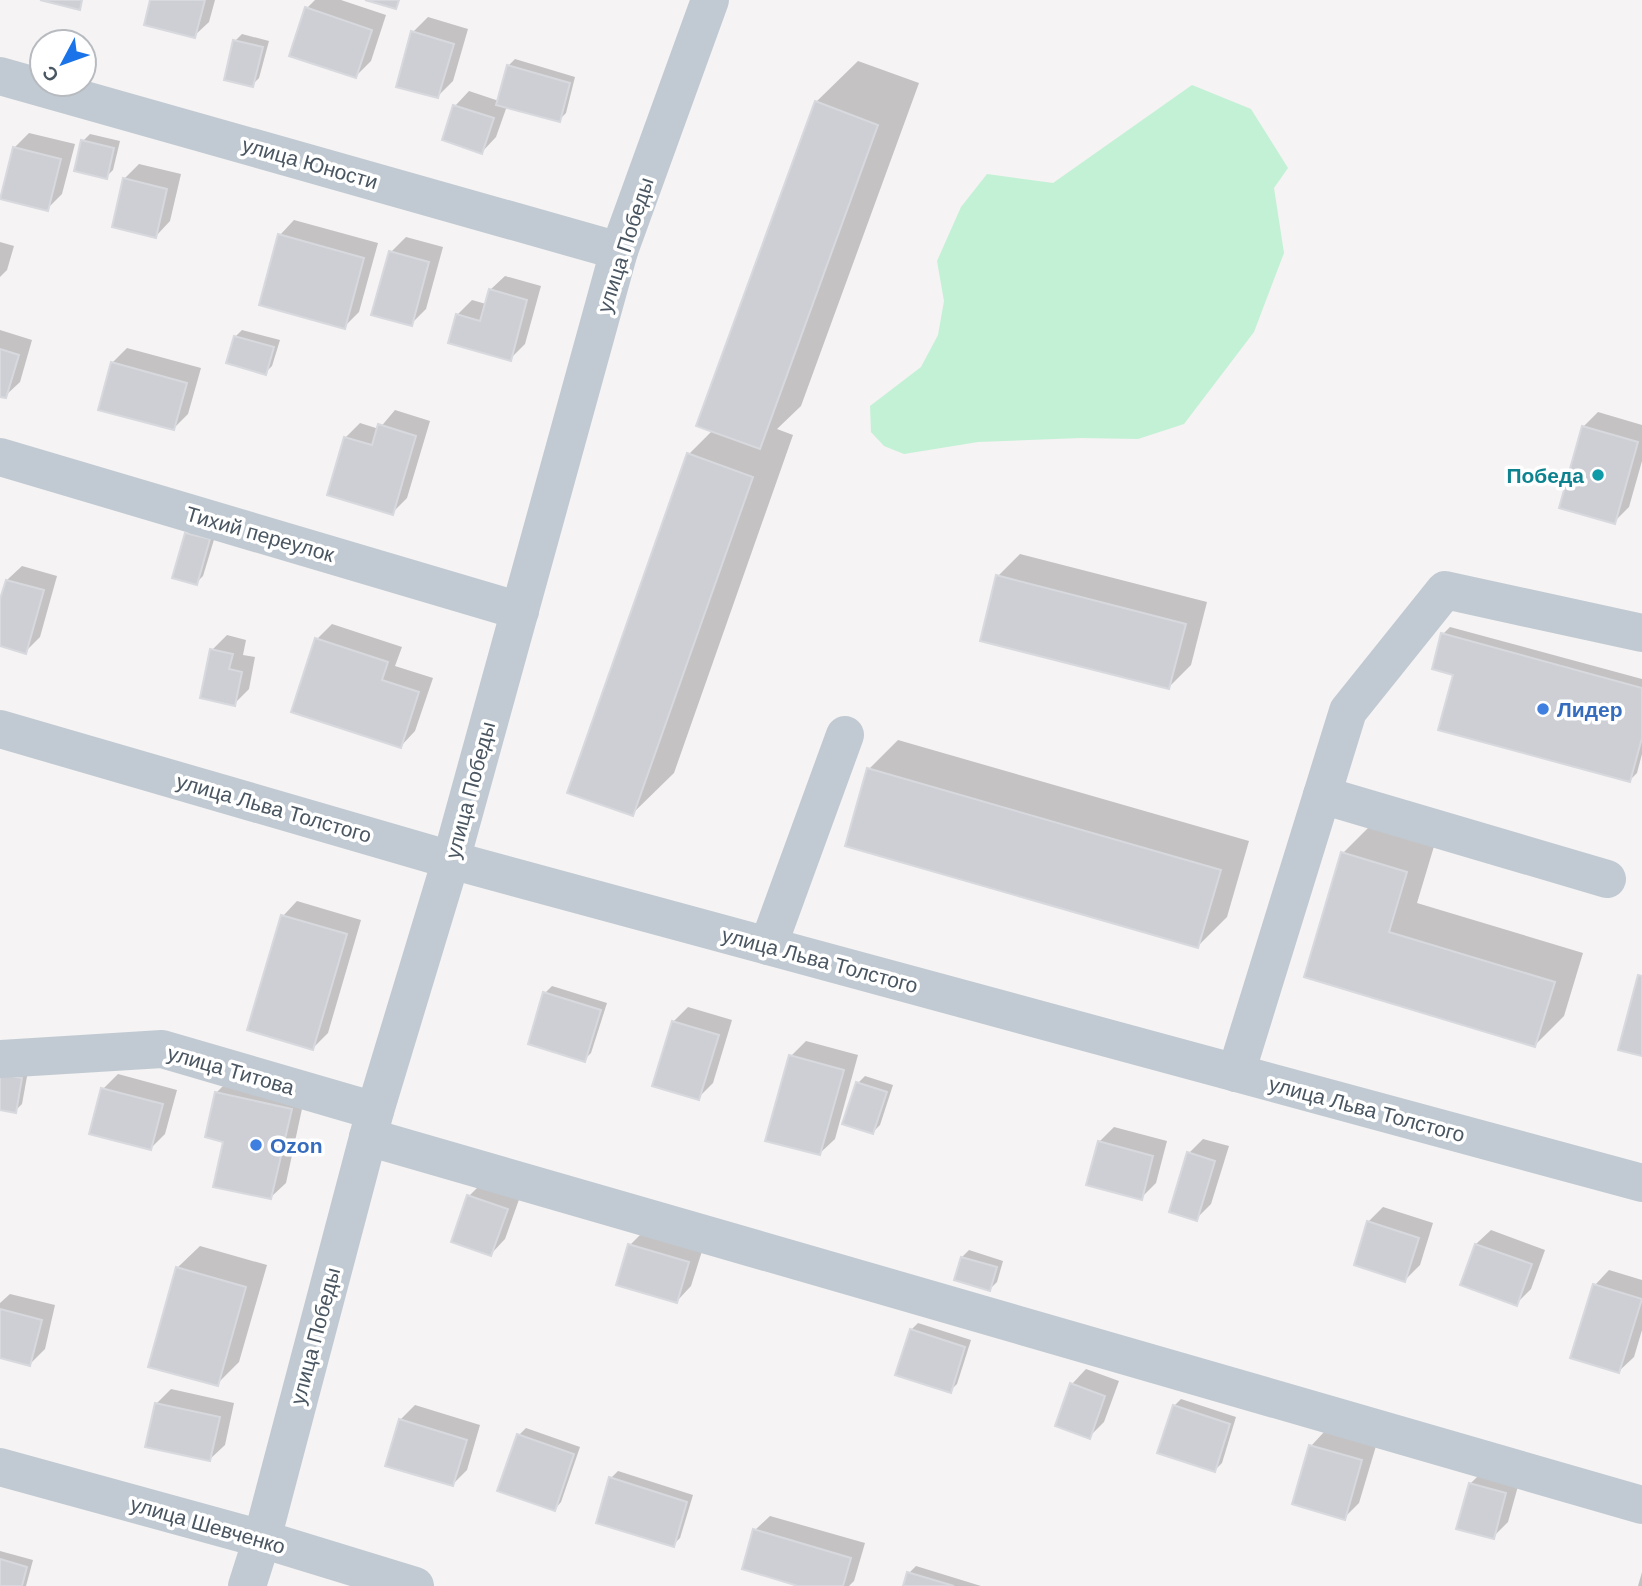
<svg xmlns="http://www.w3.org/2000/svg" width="1642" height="1586" font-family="Helvetica,sans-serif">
<rect width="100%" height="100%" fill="#f5f3f3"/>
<path fill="#c3f1d5" d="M1192,85L1251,109L1288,168L1274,188L1284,253L1254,332L1184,424L1138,439L1081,438L978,442L904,454L884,446L871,432L870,406L921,367L938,335L944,301L937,261L961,207L987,174L1053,183Z"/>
<g fill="#0003">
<path d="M152,0H215L209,22L194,36Z"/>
<path d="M315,0H341L386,15L371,61L356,76L307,8Z"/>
<path d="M428,17L468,29L453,81L438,96L413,32Z"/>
<path d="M242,34L269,41L259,78L252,85L235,41Z"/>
<path d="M515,59L575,77L566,113L559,120L507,106L496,137L482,152L455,106L469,91L499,101L508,66Z"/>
<path d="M858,61L919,83L801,406L777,429L793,435L674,773L632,814L689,454L713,430L816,102Z"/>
<path d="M29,133L75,144L62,194L47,209L14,148Z"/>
<path d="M90,134L120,141L113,170L106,177L83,141Z"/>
<path d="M139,164L181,174L170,221L156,236L124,179Z"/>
<path d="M294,220L378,243L359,312L344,327L280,235Z"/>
<path d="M406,237L443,247L426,309L411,324L391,252Z"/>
<path d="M0,242L14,246L7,270L0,277Z"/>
<path d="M505,276L541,286L525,344L510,359L457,315L472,300L486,304L490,290Z"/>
<path d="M0,330L32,340L20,382L5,396L0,395Z"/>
<path d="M242,330L280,340L272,366L265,373L235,337Z"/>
<path d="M127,348L201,368L188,414L174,428L112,363Z"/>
<path d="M395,410L430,421L407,498L392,513L345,438L360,423L379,429Z"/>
<path d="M1598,412L1642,425V461L1629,507L1614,522L1583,427Z"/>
<path d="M194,527L216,533L203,576L196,583L187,534Z"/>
<path d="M1020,554L1207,602L1191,665L1169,687L998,576Z"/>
<path d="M22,566L57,576L40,637L25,652L0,645V605L7,580Z"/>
<path d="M332,624L402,647L395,666L433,678L415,731L401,746L294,710L317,639Z"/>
<path d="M1450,627L1642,679V754L1637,773L1630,780L1443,634Z"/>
<path d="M227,635L246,640L243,655L255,657L249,689L234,704L212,650Z"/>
<path d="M898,740L1249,841L1227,917L1198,946L869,769Z"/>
<path d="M1372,824L1435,843L1417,903L1583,953L1564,1016L1535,1045L1306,976L1343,853Z"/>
<path d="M297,901L361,920L328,1033L313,1048L283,916Z"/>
<path d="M552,986L607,1003L591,1053L584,1060L545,993Z"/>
<path d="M688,1007L732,1020L713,1083L698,1098L673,1022Z"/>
<path d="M806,1041L858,1055L835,1139L820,1153L791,1056Z"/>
<path d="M0,1067L28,1071L22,1104L15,1111L0,1108Z"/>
<path d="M118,1074L177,1090L165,1134L150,1149L103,1089Z"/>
<path d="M865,1076L893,1085L880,1125L873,1132L858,1083Z"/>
<path d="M231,1078L305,1095L286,1183L271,1197L225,1140L216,1093Z"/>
<path d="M1114,1127L1167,1141L1156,1183L1141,1198L1099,1142Z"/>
<path d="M1203,1139L1229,1146L1211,1204L1196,1219L1189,1153Z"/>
<path d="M484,1181L521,1194L505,1239L491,1254L469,1196Z"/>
<path d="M1383,1207L1433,1223L1420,1265L1405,1280L1368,1222Z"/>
<path d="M645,1230L703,1248L691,1286L677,1301L630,1245Z"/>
<path d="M1491,1230L1545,1250L1531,1289L1516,1304L1476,1244Z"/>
<path d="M200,1246L267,1265L239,1362L217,1384L177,1268Z"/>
<path d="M969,1250L1003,1261L997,1282L990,1289L962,1257Z"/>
<path d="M1609,1270L1642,1280V1330L1634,1357L1619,1371L1595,1285Z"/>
<path d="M10,1294L55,1305L45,1349L30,1364L0,1356V1303Z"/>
<path d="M918,1323L971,1340L957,1384L950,1391L911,1330Z"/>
<path d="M1086,1369L1119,1381L1104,1422L1089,1437L1072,1384Z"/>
<path d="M171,1389L234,1403L225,1445L210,1459L156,1404Z"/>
<path d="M1181,1399L1236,1417L1222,1463L1215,1470L1174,1406Z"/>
<path d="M415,1405L480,1425L467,1470L452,1485L400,1420Z"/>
<path d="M526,1428L580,1447L561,1502L555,1509L500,1490L519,1435Z"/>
<path d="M1325,1431L1376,1446L1359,1503L1344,1518L1311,1446Z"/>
<path d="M1485,1469L1520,1479L1508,1522L1493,1537L1470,1484Z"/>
<path d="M618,1471L693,1495L680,1538L673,1545L611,1478Z"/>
<path d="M770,1516L865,1543L854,1581L849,1586H804L755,1530Z"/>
<path d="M0,1551L33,1560L26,1586H0Z"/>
<path d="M916,1566L981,1586H905L909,1573Z"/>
<path d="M1642,1572V1586H1638Z"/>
</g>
<g fill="#cdcfd5" stroke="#d7d9de" stroke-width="2">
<path d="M40,0H82L80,10Z"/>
<path d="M150,0H205L195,38L144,25Z"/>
<path d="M365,0H399L396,9Z"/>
<path d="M305,7L372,30L356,78L289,56Z"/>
<path d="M411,31L454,44L438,98L396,87Z"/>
<path d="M233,40L263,47L253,87L224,80Z"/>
<path d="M507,65L570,83L560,122L496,105Z"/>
<path d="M815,101L878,125L760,449L696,426Z"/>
<path d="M453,105L494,118L482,154L442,140Z"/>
<path d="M81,140L114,148L107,179L74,171Z"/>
<path d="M13,147L61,159L48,211L0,199Z"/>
<path d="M123,178L167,189L156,238L112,227Z"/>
<path d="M278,234L364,258L345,329L259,305Z"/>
<path d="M389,251L429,262L412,326L371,315Z"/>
<path d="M489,289L527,300L511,361L448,343L456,314L480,321Z"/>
<path d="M234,336L274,347L266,375L226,363Z"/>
<path d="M0,349L19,355L6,398L0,397Z"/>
<path d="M111,362L187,383L174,430L98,410Z"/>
<path d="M378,424L416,436L393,515L327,495L344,437L372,445Z"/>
<path d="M1582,426L1638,442L1615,524L1559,508Z"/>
<path d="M687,453L753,477L633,816L567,793Z"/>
<path d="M185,533L210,539L197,585L172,578Z"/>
<path d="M996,575L1186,624L1169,689L980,641Z"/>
<path d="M6,580L44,590L26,654L0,646V599Z"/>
<path d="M1441,633L1642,688V738L1630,782L1438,730L1453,675L1432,669Z"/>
<path d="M315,638L388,662L382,680L419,692L401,748L291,712Z"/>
<path d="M210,649L233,654L229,669L242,672L235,706L200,698Z"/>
<path d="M867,768L1221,870L1198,948L845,846Z"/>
<path d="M1341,852L1407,872L1389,932L1555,982L1535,1047L1304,977Z"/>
<path d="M281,915L347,934L313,1050L247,1030Z"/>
<path d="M1638,975L1642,976V1056L1618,1050Z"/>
<path d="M543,992L601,1010L585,1062L528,1044Z"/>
<path d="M672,1021L719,1035L699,1100L652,1086Z"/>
<path d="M789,1055L844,1070L820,1155L765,1141Z"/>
<path d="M0,1074L22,1078L16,1113L0,1110Z"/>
<path d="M856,1082L887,1092L873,1134L842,1124Z"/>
<path d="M101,1088L163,1104L151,1150L89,1134Z"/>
<path d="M215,1092L292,1109L271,1199L213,1187L223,1142L205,1137Z"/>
<path d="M1098,1141L1153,1156L1142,1200L1086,1185Z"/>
<path d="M1187,1152L1215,1161L1197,1221L1169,1212Z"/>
<path d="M467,1195L508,1209L491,1256L451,1242Z"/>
<path d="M1367,1221L1419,1238L1405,1282L1354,1265Z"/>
<path d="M628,1244L689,1262L677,1303L616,1285Z"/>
<path d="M1475,1244L1532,1264L1517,1306L1460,1285Z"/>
<path d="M961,1257L997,1267L990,1291L954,1280Z"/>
<path d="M176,1267L246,1287L218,1386L148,1367Z"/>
<path d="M1593,1284L1642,1299L1619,1373L1570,1358Z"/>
<path d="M0,1309L42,1320L30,1366L0,1358Z"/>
<path d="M910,1329L965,1347L951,1393L895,1375Z"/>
<path d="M1070,1383L1105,1396L1090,1439L1055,1426Z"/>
<path d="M155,1403L220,1417L210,1461L145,1447Z"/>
<path d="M1173,1405L1230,1424L1215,1472L1157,1453Z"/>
<path d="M399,1419L467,1440L453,1486L385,1466Z"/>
<path d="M517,1434L574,1454L555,1511L497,1491Z"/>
<path d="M1309,1445L1362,1460L1345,1520L1292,1504Z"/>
<path d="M609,1477L687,1502L674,1547L596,1523Z"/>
<path d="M1469,1483L1506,1493L1494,1539L1456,1529Z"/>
<path d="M753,1529L851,1558L843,1586H798L742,1569Z"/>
<path d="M0,1559L27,1567L22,1586H0Z"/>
<path d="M907,1572L954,1586H903Z"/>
</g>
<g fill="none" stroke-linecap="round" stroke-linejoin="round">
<g stroke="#c1cad2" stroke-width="38">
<path d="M0,76L619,251"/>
<path d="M0,457L520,611"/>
<path d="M0,729L451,860L1642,1183"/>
<path d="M1322,795L1607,879"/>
<path d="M768,946L845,735"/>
<path d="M0,1059L162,1049L375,1111"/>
<path d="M1236,1073L1348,711L1445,590L1642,633"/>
<path d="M368,1137L1642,1505"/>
<path d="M0,1467L262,1539L415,1586"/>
<path d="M247,1586L262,1539L375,1111L451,860L619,251L710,0"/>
</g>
</g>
<circle fill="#0f9aa8" stroke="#fff" stroke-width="2.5" cx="1598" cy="475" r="7"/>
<g fill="#3f7fe0" stroke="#fff" stroke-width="2.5">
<circle cx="1543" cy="709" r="7"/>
<circle cx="256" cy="1145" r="7"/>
</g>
<g text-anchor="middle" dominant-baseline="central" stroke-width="7" stroke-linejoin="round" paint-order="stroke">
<g font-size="21" fill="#4a5661" stroke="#fff">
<text transform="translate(310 163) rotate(16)">улица Юности</text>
<text transform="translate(625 245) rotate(-72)">улица Победы</text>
<text transform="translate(260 534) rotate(16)">Тихий переулок</text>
<text transform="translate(470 790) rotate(-75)">улица Победы</text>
<text transform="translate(274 808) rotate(16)">улица Льва Толстого</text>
<text transform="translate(820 960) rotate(15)">улица Льва Толстого</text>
<text transform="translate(231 1070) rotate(16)">улица Титова</text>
<text transform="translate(1367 1109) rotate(15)">улица Льва Толстого</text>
<text transform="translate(315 1336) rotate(-75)">улица Победы</text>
<text transform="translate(208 1525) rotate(16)">улица Шевченко</text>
</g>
<g font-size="21" font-weight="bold" fill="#0d838f" stroke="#fff" text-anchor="end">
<text x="1584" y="475">Победа</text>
</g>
<g font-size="21" font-weight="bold" fill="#366cbe" stroke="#fff" text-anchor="start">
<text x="1557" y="709">Лидер</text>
<text x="270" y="1145">Ozon</text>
</g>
</g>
<g transform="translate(63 63) rotate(229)"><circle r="33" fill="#ffffff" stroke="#b7bbc0" stroke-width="2"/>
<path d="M0-5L12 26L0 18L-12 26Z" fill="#1a73e8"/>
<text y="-10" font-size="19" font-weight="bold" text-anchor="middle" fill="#4a5661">С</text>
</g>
</svg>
